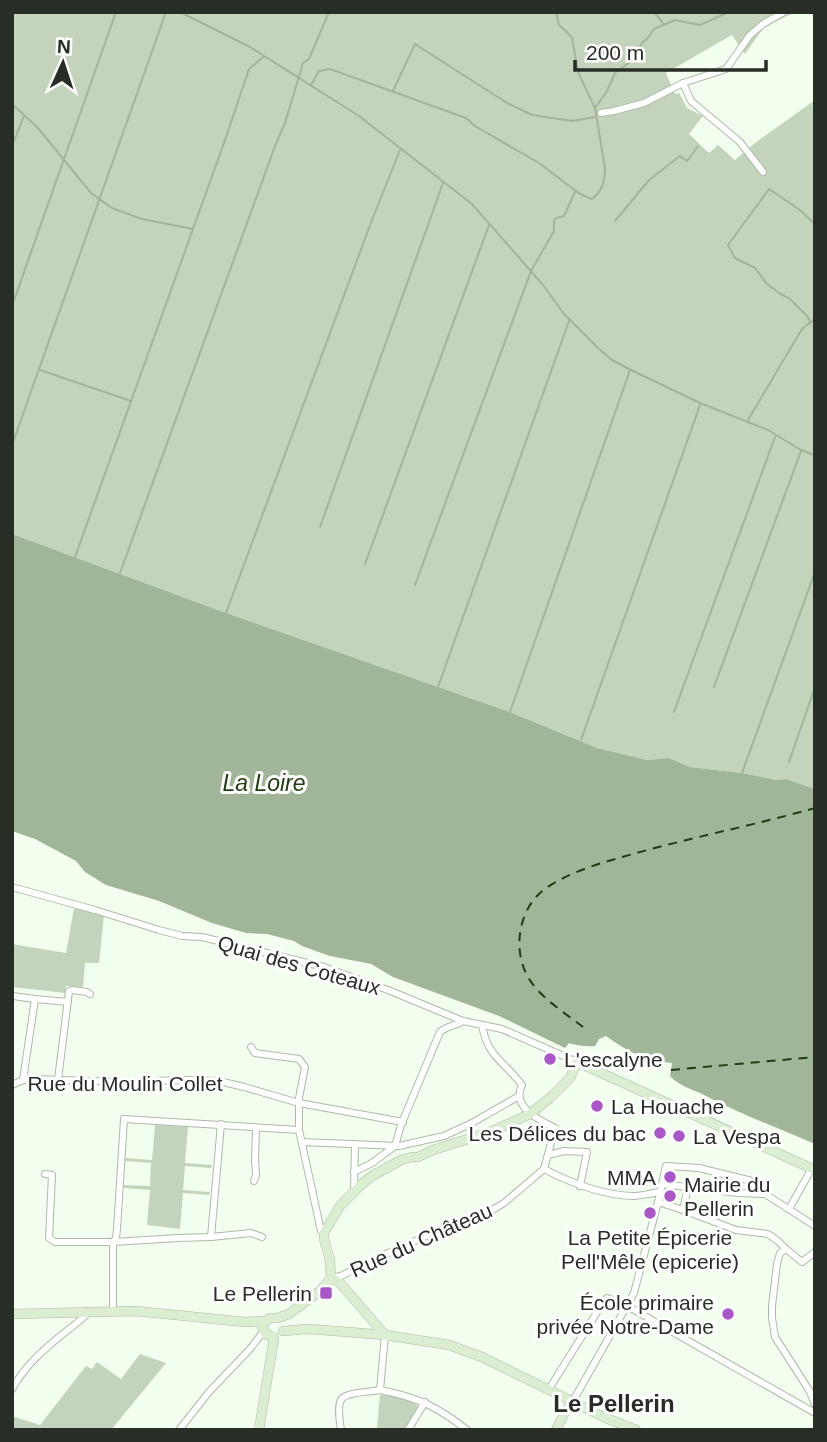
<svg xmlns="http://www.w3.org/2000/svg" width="827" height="1442" font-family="Arial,sans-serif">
<rect width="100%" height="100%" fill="#f3ffee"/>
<g fill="#c4d4bc">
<path d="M12,12H795L764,27L745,54L732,35L666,73L675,94L679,93L687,108L703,116L689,134L709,153L718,145L735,160L755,143L815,100V789L786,779L776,780L742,773L690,767L669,758L647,760L597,748L510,712L226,613L12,534Z"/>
<path d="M74,908L104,915L99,963H85L83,987L66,986L65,993L12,987V944L66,953Z"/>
<path d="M155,1125L188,1127L185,1163L212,1165L211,1168L185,1166L183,1190L210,1192L209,1195L183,1193L180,1229L147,1225L150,1190L124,1188L123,1185L150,1186L151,1163L125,1161V1158L152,1160Z"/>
<path d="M140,1354L166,1363L111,1430H12V1416L40,1425L86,1366L92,1369L97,1362L121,1379Z"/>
<path d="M380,1395C394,1396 409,1396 419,1407L404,1430L377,1428Z"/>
</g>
<path fill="#a1b599" d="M12,534L226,613L510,712L597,748L647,760L669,758L690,767L742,773L776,780L786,779L815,789V1144C778,1128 740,1114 704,1095C692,1089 679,1086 670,1076L672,1063C644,1061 629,1052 606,1036L599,1039L595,1046C590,1047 573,1045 569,1043L565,1048L499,1016L393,977L371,964L330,956L302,946L294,941L267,934L246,933L212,923L159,901L106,885L85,872L76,861L35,839L12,831Z"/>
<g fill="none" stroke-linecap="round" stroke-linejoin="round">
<g stroke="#a1b599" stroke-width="2">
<path d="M180,12L250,47L359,116L472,204L543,285L564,314L599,349L612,360L629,369L700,403L768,430L801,450L815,455"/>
<path d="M654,12L663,23"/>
<path d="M311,85L319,71L330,69L466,118L475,126L539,163L580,194L592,199C602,192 605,180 605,169L595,108L578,72L572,38L568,33L559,25L556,12"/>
<path d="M393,91L415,44L507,103L532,115L572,121L595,117"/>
<path d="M12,104L38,128L91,193L112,208L142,219L193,229"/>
<path d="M595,108L607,91L615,73L630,62L642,43L648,38L654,29L675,20L700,25L729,12"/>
<path d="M12,146L24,116"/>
<path d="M615,221L649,180L680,156L687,161L698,146"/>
<path d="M12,306L116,12"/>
<path d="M811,323L807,316L790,299L779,293L767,284L755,268L735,258L728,245L769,189L800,210L815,224"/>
<path d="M40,370L131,401"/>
<path d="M748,420L802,329L815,319"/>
<path d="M12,445L166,12"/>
<path d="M320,527L443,183"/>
<path d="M75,557L225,140L249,69L263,57"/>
<path d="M365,564L489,225"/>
<path d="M120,573L275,146L285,123L303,63L309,59L329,12"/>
<path d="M415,585L531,271L554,231V221L556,218L564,216L575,192"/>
<path d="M226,613L372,220L400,150"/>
<path d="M438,687L569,321"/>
<path d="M714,687L801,451"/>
<path d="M510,712L630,370"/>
<path d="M674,712L775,437"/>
<path d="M581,740L700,405"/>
<path d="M789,762L815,687"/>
<path d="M742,773L815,572"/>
</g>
<g stroke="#213d12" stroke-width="2" stroke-dasharray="9 7" stroke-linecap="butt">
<path d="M583,1027C565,1013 538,996 528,977C513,951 518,913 540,893C563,873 604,862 633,854C693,837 755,825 815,808"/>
<path d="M671,1070L815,1057"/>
</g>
<g stroke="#adb9a9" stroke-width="8">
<g id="street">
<path d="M683,83L691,101L740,142L763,172"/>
<path d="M601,113L614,111L644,103L683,83L726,69L750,35L763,24L784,12"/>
<path d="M12,887L95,910L159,930L182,936L202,937L324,967L388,990L463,1021L502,1029L577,1062"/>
<path d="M13,996L35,999"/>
<path d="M482,1025C487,1057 505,1062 522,1085C511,1107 539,1120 555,1128L544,1169"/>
<path d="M251,1047L255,1053L299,1059L305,1067L299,1098V1130L321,1231L324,1233"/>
<path d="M23,1080L35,999L68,1002"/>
<path d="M58,1080L69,991L72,990L87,992L90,994"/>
<path d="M12,1085L23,1080L34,1079L120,1082L185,1080L219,1081L244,1087L299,1103L403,1122"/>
<path d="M302,1142L399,1146L444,1136L472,1123L519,1096"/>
<path d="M548,1155L564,1151L587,1152L580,1186"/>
<path d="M354,1172L372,1163L395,1146L401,1125L440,1032C448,1025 457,1026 463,1021"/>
<path d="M45,1174L52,1175L49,1238L55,1242H113L178,1238L211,1237L221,1124"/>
<path d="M254,1181L256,1175L255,1160L256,1128"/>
<path d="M662,1184L739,1193L765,1194L815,1226"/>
<path d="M354,1190L355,1144"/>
<path d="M658,1202L683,1210L736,1230L768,1234L778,1241L786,1249L780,1253L777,1264L772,1306V1318L775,1337L809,1390L815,1404"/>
<path d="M789,1209L812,1168"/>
<path d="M683,1210L688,1187"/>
<path d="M211,1237L251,1233L262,1237"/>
<path d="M786,1249L802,1262L815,1252"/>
<path d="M332,1278L341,1276L377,1258L453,1224L484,1215L504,1203L544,1169C571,1183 601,1195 633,1196C642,1196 652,1193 660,1192"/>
<path d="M113,1310V1242L116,1238L117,1229L124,1119L299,1130"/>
<path d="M385,1335L380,1390C417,1397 438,1407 467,1430"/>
<path d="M12,1389C28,1360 53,1342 78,1322L85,1316L86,1311"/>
<path d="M549,1389L604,1301L607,1298L629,1307L815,1413"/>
<path d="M573,1401L634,1293L658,1202L666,1166L699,1168L752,1181L764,1186L765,1194"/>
<path d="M179,1430L209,1392L250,1349L264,1331"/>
<path d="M341,1430C340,1422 337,1407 341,1400C345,1392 371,1392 380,1390"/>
<path d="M408,1430L425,1402"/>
</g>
</g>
<g stroke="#adb9a9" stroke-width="10">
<g id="secondary">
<path d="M331,1278L330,1260L324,1239V1233L340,1206L363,1183L372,1176L401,1160L412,1157H418L433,1150L490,1132L530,1114L551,1097L570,1078L577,1062L815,1170"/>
<path d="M331,1278L340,1283L385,1335"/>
<path d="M12,1314L136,1311L245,1322L266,1321L270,1318H278L289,1314L320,1291L331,1278"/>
<path d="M263,1328L266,1334L274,1338"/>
<path d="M283,1331L307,1329L322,1330L385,1335L449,1345L482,1357L606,1418L636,1430"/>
<path d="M259,1430L274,1338"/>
<path d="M556,1430L566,1410L573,1401"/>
</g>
</g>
<use href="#street" stroke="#fff" stroke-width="6"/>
<use href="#secondary" stroke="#dbeed2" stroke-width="9"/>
</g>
<g fill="#a957c7" stroke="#fff" stroke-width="2.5">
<circle cx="550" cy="1059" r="7"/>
<circle cx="597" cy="1106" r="7"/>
<circle cx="660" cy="1133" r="7"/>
<circle cx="679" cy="1136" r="7"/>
<circle cx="670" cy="1177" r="7"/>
<circle cx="670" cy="1196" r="7"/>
<circle cx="650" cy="1213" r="7"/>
<rect x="319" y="1286" width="14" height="14" rx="3.5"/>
<circle cx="728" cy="1314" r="7"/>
</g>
<g text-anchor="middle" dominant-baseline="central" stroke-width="6" stroke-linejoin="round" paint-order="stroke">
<g font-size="21" fill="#282d26" stroke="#fff">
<text transform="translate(299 965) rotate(16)">Quai des Coteaux</text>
<text x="125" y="1083">Rue du Moulin Collet</text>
<text transform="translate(421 1240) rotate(-24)">Rue du Château</text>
</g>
<g font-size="21" fill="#282d26" stroke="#fff" text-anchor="start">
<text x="564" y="1059">L'escalyne</text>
<text x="611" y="1106">La Houache</text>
<text x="646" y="1133" text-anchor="end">Les Délices du bac</text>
<text x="693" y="1136">La Vespa</text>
<text x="656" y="1177" text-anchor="end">MMA</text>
<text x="684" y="1184">Mairie du<tspan x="684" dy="24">Pellerin</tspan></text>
<text x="650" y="1237" text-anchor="middle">La Petite Épicerie<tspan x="650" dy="24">Pell'Mêle (epicerie)</tspan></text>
<text x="312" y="1293" text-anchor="end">Le Pellerin</text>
<text x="714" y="1302" text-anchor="end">École primaire<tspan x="714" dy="24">privée Notre-Dame</tspan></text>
</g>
<g font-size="23" font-style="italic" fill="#213d12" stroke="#fff">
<text x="264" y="783">La Loire</text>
</g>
<g font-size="24" font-weight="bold" fill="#282d26" stroke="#fff">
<text x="614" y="1403">Le Pellerin</text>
</g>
</g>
<rect width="827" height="1442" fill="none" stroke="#282d26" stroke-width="28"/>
<g transform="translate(63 63) rotate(3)" stroke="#ffffff" stroke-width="5" paint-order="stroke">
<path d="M0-5L12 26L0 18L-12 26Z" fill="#282d26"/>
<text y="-10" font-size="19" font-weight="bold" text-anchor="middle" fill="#282d26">N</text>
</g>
<path d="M575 60v10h191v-10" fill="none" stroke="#282d26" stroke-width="3.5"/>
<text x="586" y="60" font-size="21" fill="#282d26" stroke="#ffffff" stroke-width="5" paint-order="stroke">200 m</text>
</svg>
